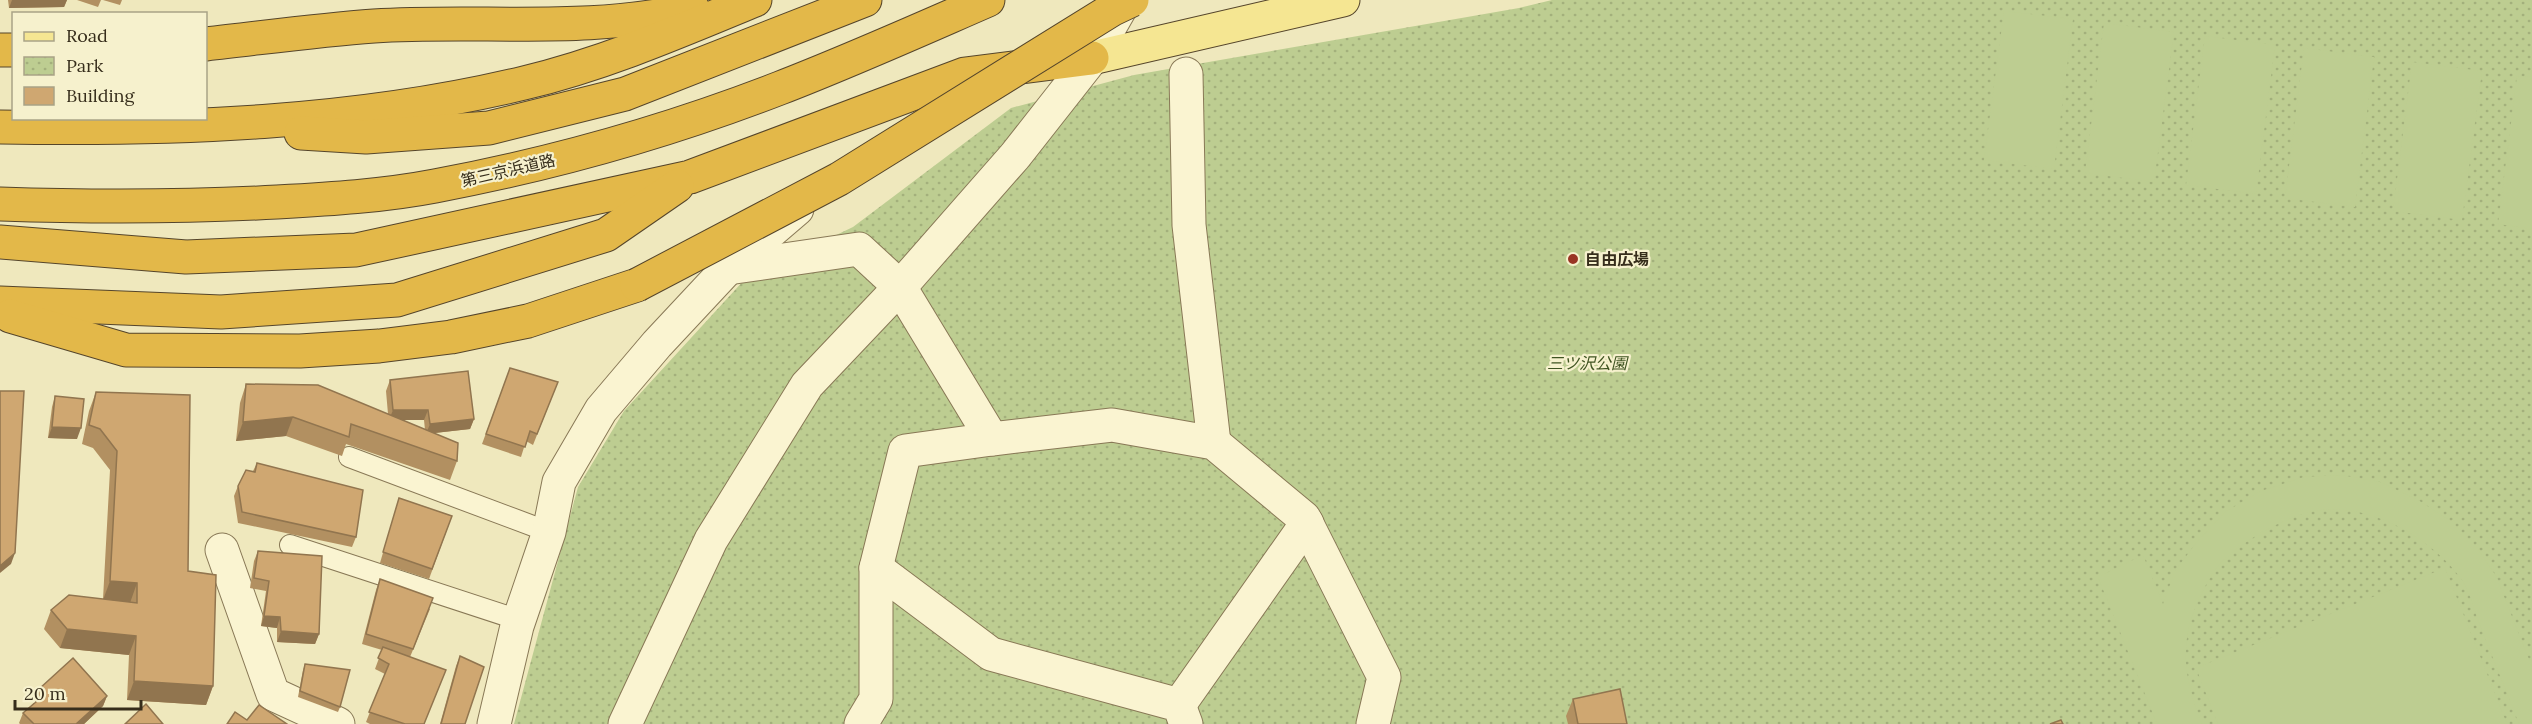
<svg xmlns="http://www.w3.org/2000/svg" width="2532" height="724" font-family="Lora,'Noto Sans JP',serif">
<defs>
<pattern id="park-dots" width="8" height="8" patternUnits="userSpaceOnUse" patternTransform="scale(1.5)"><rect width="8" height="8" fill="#bdcd91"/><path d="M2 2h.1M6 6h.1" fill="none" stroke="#a3b07c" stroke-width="1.8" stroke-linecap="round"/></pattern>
</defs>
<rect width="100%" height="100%" fill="#efe8bd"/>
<path fill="url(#park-dots)" d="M1552,0H2532V724H514L578,487L624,411L746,278L853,227L1011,108L1134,75L1519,8Z"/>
<g fill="#bdcd91">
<path d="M2004,11L2073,19L2054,169L1984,160Z"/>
<path d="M2104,23L2174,32L2154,182L2085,173Z"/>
<path d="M2205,36L2275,45L2256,194L2186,185Z"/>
<path d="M2304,48L2374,57L2355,207L2285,198Z"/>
<path d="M2412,62L2482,71L2462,220L2393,211Z"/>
<path d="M2517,76L2532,77V229L2498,224Z"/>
<path d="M2341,475L2380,482L2418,500L2449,520L2478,549L2496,576L2532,667V724H2519C2506,690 2492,656 2479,623C2474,609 2470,592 2462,580C2433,539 2372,504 2321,510C2290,513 2230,546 2213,573C2199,595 2187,623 2186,649C2184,674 2193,701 2202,724H2157L2098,577L2143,555L2163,604L2175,571L2196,543L2225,512L2261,491L2304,477Z"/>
<path d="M2445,568L2507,724H2218L2196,668Z"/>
</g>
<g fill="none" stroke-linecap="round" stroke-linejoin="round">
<g stroke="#887856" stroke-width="22">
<g id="lane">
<path d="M349,457L549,532"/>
<path d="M290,545L519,620"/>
</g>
</g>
<g stroke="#887856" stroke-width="35">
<g id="street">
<path d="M1186,74L1189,225L1214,443"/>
<path d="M728,268L859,249L900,287L992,439L905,451L876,568V699L861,724"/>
<path d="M992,439L1112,425L1214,443L1304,518L1384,677L1373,724"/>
<path d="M222,550L273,694L338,724"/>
<path d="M876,568L991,654L1179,705L1186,724"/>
<path d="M1179,705L1307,523"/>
<path d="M494,724L517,626L549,532L559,482L601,410L657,344L728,268L797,209"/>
<path d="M625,724L711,540L807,385L900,287L1015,156L1092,58L1125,0"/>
</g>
</g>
<g stroke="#55452b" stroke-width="35">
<path id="primary" d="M1092,58L1343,0"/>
</g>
<g stroke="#55452b" stroke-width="35">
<g id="highway">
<path d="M206,44C261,38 318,30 374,26C482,19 586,34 693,9"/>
<path d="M0,50H14"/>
<path d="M0,127C174,130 354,124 524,83C604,64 680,31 755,0"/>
<path d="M301,133L366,137L489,128L625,94L865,0"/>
<path d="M0,204C92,207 185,207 277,202C330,199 383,196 435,186C552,164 669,131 780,88C850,61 919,30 988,0"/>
<path d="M0,242L186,257L356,250L690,177L965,74L1092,58"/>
<path d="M0,303L221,312L397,300L606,235L677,186"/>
<path d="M10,316L126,350L300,351L379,346L451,337L528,321L637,285"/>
</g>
</g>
<use href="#lane" stroke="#faf4d1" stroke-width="20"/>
<use href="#street" stroke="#faf4d1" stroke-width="33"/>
<use href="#primary" stroke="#f5e692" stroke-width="33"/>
<use href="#highway" stroke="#e3b849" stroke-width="33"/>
<g stroke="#55452b" stroke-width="35" stroke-linecap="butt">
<path id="highway-bridge" d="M637,285L839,179L1113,9L1132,0"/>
</g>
<use href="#highway-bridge" stroke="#e3b849" stroke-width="33"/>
</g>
<g fill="#b29061" fill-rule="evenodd">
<path d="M8,0H67L64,7L9,8Z"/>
<path d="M77,0H101L98,7Z"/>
<path d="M103,0H122L120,5Z"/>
<path d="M510,368L558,382L533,445L526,441L521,457L482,444Z"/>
<path d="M390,380L474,419L470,429L434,433L457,461L450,480L346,444L342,456L286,436L236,441L240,403L246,384L388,414L386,391ZM403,420H424L425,430Z"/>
<path d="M96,392L188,571L213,686L206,705L127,700L129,655L60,648L44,629L51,610L103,599L110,470L93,448L82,444L89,411Z"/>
<path d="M55,396L77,439L48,438L52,407Z"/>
<path d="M257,463L356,537L352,547L238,523L234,496L238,486L253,471Z"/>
<path d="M399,498L452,516L429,579L380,563Z"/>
<path d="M258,551L319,634L315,644L277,642V628L261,626L266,591L250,588L254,561Z"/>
<path d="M380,579L430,609L410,657L425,724H370L366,722L385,674L375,669L382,650L362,644L376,590Z"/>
<path d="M460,656L465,724H440L456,666Z"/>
<path d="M305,664L340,707L338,712L298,697L303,670Z"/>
<path d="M39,689L107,696L103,706L84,724H20L19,723L23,713L36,701L35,699Z"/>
<path d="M1573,699L1627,724H1568L1566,716Z"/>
</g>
<g fill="#91754f">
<path d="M12,0H67L64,7L9,8Z"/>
<path d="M393,410H428L424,420H389Z"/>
<path d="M293,417L286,436L236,441L243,422Z"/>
<path d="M474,419L470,429L426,434L430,424Z"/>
<path d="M52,427L81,428L77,439L48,438Z"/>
<path d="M15,553L11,564L0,573V566Z"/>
<path d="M110,581L137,583L130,603L103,600Z"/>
<path d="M264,616L280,617L277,628L261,626Z"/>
<path d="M67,629L136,636L129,655L60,648Z"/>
<path d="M281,631L319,634L315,644L277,642Z"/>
<path d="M134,681L213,686L206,705L127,700Z"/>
<path d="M107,696L103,706L84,724H76Z"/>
</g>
<g fill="#cfa771" stroke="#91754f" stroke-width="1.5">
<path d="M510,368L558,382L537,434L530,431L525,447L486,434Z"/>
<path d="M468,371L474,419L430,424L428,410H393L390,380Z"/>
<path d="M246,384L318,385L458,443L457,461L351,424L349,437L293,417L243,422Z"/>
<path d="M0,391H24L15,553L0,566Z"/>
<path d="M96,392L190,395L188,571L216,575L213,686L134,681L136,636L67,629L51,610L69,595L137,603V583L110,581L117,451L100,429L89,425Z"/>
<path d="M55,396L84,399L81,428L52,427Z"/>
<path d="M257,463L363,490L356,537L242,512L238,486L246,470L255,472Z"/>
<path d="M399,498L452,516L432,569L383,552Z"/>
<path d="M258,551L322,556L319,634L281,631L280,617L264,616L269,581L254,578Z"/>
<path d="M380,579L433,598L413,649L366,634Z"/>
<path d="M383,647L446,670L424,724H405L369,712L389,664L378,658Z"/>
<path d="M460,656L484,667L465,724H441Z"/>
<path d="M73,658L107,696L76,724H34L23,713L44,695L39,689Z"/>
<path d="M305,664L350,670L340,707L300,691Z"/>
<path d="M1620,689L1627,724H1578L1573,699Z"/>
<path d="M146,704L163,724H125Z"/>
<path d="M259,705L287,724H227L235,712L247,720Z"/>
<path d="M2061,720L2063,724H2050Z"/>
</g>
<circle fill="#993524" stroke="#f6f1cd" stroke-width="2" cx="1573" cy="259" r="6"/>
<g text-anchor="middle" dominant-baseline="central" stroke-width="4.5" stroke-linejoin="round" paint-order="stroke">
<g font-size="16" fill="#362d1b" stroke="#f6f1cd">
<text transform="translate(508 170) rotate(-13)">第三京浜道路</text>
</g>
<g font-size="16" font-weight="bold" fill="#362d1b" stroke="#f6f1cd" text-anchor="start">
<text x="1585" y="259">自由広場</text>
</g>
<g font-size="16" font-style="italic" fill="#3f5421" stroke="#f6f1cd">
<text x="1587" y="363">三ツ沢公園</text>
</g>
</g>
<rect x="12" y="12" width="195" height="108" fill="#f6f1cd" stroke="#a9a386" stroke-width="1.5"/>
<rect x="24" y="32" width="30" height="9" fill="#f5e692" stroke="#a9a386" stroke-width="1.5"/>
<text x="66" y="42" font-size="18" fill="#362d1b">Road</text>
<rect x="24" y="57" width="30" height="18" fill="url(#park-dots)" stroke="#a9a386" stroke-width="1.5"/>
<text x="66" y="72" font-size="18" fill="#362d1b">Park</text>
<rect x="24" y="87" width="30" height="18" fill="#cfa771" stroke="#a9a386" stroke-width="1.5"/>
<text x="66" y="102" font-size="18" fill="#362d1b">Building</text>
<path d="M15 700v9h126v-9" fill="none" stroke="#362d1b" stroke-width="3"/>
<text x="24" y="700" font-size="18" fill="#362d1b" stroke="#f6f1cd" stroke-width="4.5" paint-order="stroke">20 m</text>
</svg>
